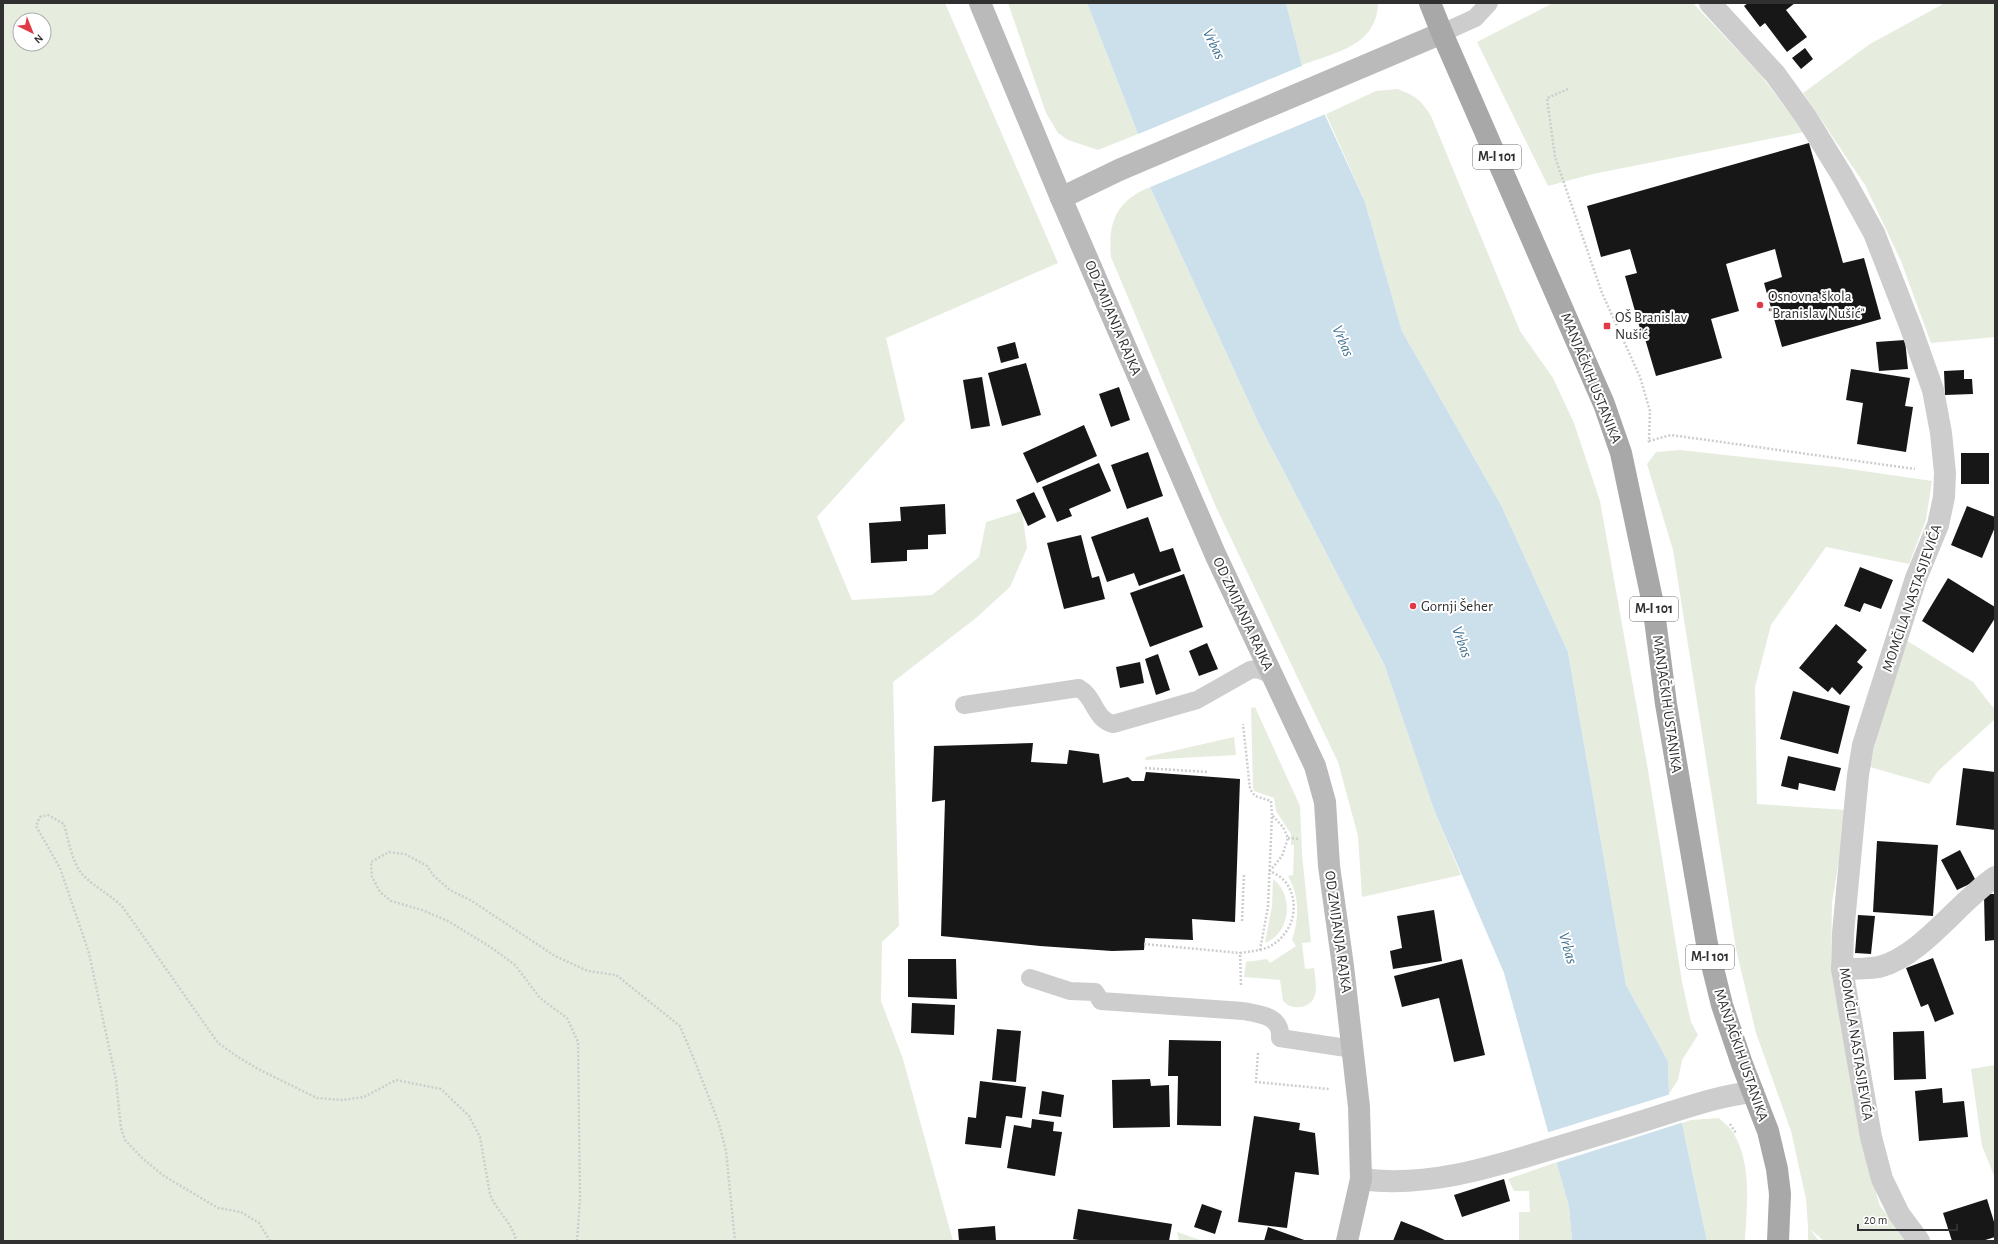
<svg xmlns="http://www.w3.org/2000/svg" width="1998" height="1244" font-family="'Alegreya Sans',sans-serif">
<rect width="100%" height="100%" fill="#fff"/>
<g fill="#e6eddf" fill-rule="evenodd">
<path d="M3,3H945L1058,263L886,338L905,420L817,517L852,600L932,595L979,557L986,522L1022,511L1027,548L1010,587L976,618L893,682L899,926L882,942L881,1001L903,1059L953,1241H3ZM20,20H44V44H20Z"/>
<path d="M1008,3H1087L1138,134L1098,150L1068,140L1058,133L1046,113Z"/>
<path d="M1286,3H1378C1377,46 1336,52 1302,65Z"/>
<path d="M1553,3H1693L1760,74L1804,132L1593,174L1548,186L1477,42Z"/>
<path d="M1945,3H1995V337L1931,343L1901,261L1865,185L1803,93L1870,44Z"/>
<path d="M1397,89C1415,95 1421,100 1431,116L1520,331L1553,378L1574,423L1600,501L1648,770L1682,982L1691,1022L1698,1035L1682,1060L1678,1080L1669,1094L1668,1061L1626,985L1568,652L1501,505L1402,331L1365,202L1326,114L1376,91Z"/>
<path d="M1150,187L1258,422L1384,664L1434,810L1461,875L1362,897L1358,836L1338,762L1215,505L1111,257C1108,222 1116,201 1150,187Z"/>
<path d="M1680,450L1836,467L1932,481L1926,520L1909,564L1826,547L1771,625L1755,687L1757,804L1847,810L1832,903L1831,969L1865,1155L1880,1206L1907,1241H1824L1810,1229L1819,1241H1808V1227L1806,1199L1791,1131L1756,1033L1736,949L1673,550L1647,464L1656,452Z"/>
<path d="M1906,640L1973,682L1995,710V719L1938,771L1929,784L1870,767L1880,719Z"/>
<path d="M1255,707L1300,806L1302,854L1311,942L1302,943L1305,969L1314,968C1316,983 1321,1004 1300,1007C1293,1008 1288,1006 1283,1001L1280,980L1244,977L1246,962L1267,959L1270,963L1296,946L1292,940C1299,918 1300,897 1288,876L1293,875L1294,845H1291V834L1276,811L1274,798L1254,791L1253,787L1251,708Z"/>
<path d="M1234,737L1236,755L1145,760L1146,757Z"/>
<path d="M1273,879C1294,895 1291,933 1265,943L1272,906Z"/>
<path d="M1995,1065V1178L1982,1146L1971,1069Z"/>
<path d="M1719,1118C1724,1123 1731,1128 1734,1134C1752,1165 1747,1207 1745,1241H1707L1682,1123L1691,1120Z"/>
<path d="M1557,1162L1569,1207L1572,1241H1519V1212H1530L1529,1191H1514L1508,1179Z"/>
<path d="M1177,1232L1203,1241H1179Z"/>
</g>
<path fill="#cce0ec" d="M1087,3H1286L1302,65L1365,202L1402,331L1501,505L1568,652L1626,985L1668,1061L1669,1094L1682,1123L1707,1241H1572L1569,1207L1504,973L1434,810L1384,664L1258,422L1150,187L1138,134Z"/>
<g fill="#fff">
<path d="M1304,65L1328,113L1148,188L1136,135Z"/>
<path d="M1671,1094L1684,1122L1555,1163L1546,1133Z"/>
</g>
<g fill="#171717">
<path d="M1748,3H1795L1786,10L1807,37L1787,52L1765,23L1760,27L1744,6Z"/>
<path d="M1805,48L1813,59L1801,69L1792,58Z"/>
<path d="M1809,143L1843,263L1864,258L1881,319L1782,347L1764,283L1782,277L1775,249L1726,264L1739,311L1711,319L1722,358L1656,376L1643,332H1641L1625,276L1637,273L1630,249L1601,257L1587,206Z"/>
<path d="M1905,340L1908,369L1879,371L1876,342Z"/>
<path d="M1015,342L1019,358L1001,363L997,347Z"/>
<path d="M1026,363L1041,415L1002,426L988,373Z"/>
<path d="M1851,369L1910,378L1905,406L1913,407L1906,452L1857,444L1863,403L1846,400Z"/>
<path d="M1964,370V379H1972L1973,394L1945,395L1944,371Z"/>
<path d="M982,377L990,426L971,429L963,380Z"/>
<path d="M1119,387L1130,420L1111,427L1099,394Z"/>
<path d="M1084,425L1097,456L1037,483L1023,453Z"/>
<path d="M1148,452L1163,496L1127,509L1111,465Z"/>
<rect x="1961" y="453" width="28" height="31"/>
<path d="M1099,463L1111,491L1069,509L1072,516L1057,522L1042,487Z"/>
<path d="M1034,492L1046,517L1028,526L1016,500Z"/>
<path d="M945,504L946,534L928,535V549L907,550V561L871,563L869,523L901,521L900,507Z"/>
<path d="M1967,506L1995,517V527L1982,558L1951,545Z"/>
<path d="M1148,517L1160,552L1173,548L1181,571L1139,586L1134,573L1107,582L1091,537Z"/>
<path d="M1081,535L1092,578L1099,576L1105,599L1064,609L1047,543Z"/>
<path d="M1860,567L1893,580L1881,609L1864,603L1860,612L1844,606Z"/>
<path d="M1184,574L1203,627L1150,647L1130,593Z"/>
<path d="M1948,578L1995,607V618L1973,653L1922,621Z"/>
<path d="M1836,624L1867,650L1857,662L1863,667L1840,695L1832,687L1828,692L1799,668Z"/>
<path d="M1207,643L1218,669L1199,676L1189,651Z"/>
<path d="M1158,654L1170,690L1156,695L1145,659Z"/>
<path d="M1140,662L1144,683L1120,688L1116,667Z"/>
<path d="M1793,691L1850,706L1838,754L1780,739Z"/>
<path d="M1033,743L1031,762L1067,764L1069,750L1099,754L1103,783L1128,777L1132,781H1144L1146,772L1240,779L1235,922L1192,919L1193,940L1145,938L1144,950L1112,951L1040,946L941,936L945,800L932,802L934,746Z"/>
<path d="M1788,756L1841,768L1835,791L1799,783L1798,790L1781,786Z"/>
<path d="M1963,768L1995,772V830L1956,825Z"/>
<path d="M1877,841L1938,845L1933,916L1873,912Z"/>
<path d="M1960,850L1976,881L1957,890L1941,860Z"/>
<path d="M1984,894H1995V940L1985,941Z"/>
<path d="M1434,910L1442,961L1393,969L1390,951L1402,948L1397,916Z"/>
<path d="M1858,915L1875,916L1871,954L1855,953Z"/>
<path d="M1933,958L1954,1014L1935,1022L1928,1004L1921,1007L1906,968Z"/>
<path d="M908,959H956L957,999L908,997Z"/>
<path d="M1462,959L1485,1055L1454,1062L1439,998L1402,1007L1394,976Z"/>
<path d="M912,1003L955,1005L954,1035L911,1033Z"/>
<path d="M997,1029L1021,1031L1016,1082L992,1080Z"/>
<path d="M1924,1031L1926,1079L1894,1080L1893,1032Z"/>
<path d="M1169,1040L1221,1041V1126L1177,1125L1178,1076H1168Z"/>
<path d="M1150,1079L1151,1086L1169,1085L1170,1127L1113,1128L1112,1080Z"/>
<path d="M980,1081L1026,1087L1022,1118L1006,1116L1001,1148L965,1144L968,1117L976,1118Z"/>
<path d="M1942,1088L1943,1103L1964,1101L1968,1137L1919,1141L1915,1091Z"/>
<path d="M1042,1091L1064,1095L1061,1117L1039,1114Z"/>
<path d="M1254,1116L1300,1123L1299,1130L1315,1133L1319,1175L1295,1172L1287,1228L1238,1222Z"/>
<path d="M1032,1119L1054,1122L1053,1131L1062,1132L1055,1176L1007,1168L1014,1125L1031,1128Z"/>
<path d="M1504,1179L1510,1201L1462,1217L1454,1195Z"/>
<path d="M1987,1199L1995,1225V1237L1982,1241H1952L1943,1213Z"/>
<path d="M1202,1204L1222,1211L1215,1234L1194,1227Z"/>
<path d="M1078,1209L1172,1224L1169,1241H1085L1073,1239Z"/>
<path d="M1401,1221L1421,1229L1447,1241H1393Z"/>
<path d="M995,1226L996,1241H959L958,1229Z"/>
<path d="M1268,1227L1307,1241H1264Z"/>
</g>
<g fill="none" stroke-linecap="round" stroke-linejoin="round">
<g stroke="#cdcdcd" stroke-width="2.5" stroke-dasharray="2 2" stroke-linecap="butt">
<path d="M1568,89L1547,98L1555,157L1602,293L1640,377L1650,411L1649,441L1648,442"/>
<path d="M1649,441L1671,435L1915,469"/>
<path d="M1145,768L1207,772"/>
<path d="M1288,838L1299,839"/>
<path d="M1242,921L1244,874"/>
<path d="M1144,944L1240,953"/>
<path d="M1260,950C1289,943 1303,909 1287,884C1283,878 1276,874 1270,871L1282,856L1288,838L1283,827L1272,815"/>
<path d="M1241,985L1240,953L1260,950L1268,907L1272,815L1271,801L1255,796L1250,789L1243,724"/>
<path d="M1258,1053L1256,1082L1329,1089"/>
<path d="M1730,1124L1736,1133"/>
<path d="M270,1241L259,1223L241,1212L218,1208L164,1176L142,1158L125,1140L121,1128L116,1080L89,953L60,868L36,826L40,817L48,815L64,824C68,839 73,866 84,876C95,887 110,895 122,906L218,1043L238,1057L258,1069L317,1098L342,1100L364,1097L396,1080L441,1089L469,1116L480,1137L490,1194C496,1211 513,1223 516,1241"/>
<path d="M577,1241L580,1199L578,1042L567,1018L540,998L515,965L492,948L448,921L422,910L391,901L380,892L372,877L371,862L389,852L405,854L427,866L434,876L450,890L472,901L555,956L588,971L616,975L680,1026L696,1064L719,1124L726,1151L735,1241"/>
</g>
<g stroke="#cdcdcd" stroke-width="18">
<path d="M1442,33L1475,18L1489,3"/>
<path d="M964,705L1079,688C1095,697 1094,719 1113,724L1197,700L1250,670L1257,669L1272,675"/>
<path d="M1030,978L1070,991L1095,992L1101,1001L1243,1011C1260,1014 1282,1016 1280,1038L1353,1049"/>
</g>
<g stroke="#cdcdcd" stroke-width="22">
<path d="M1710,3L1775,74L1806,117L1843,177L1874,233L1911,328L1933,390L1941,433L1945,473L1944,497L1938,525L1916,578L1863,745L1858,775L1843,933L1842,969L1871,1137L1882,1179L1899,1214L1919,1241"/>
<path d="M1842,969C1855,969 1867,969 1879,967C1922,956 1958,902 1995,877"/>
<path d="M1361,1179C1425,1188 1490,1168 1551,1149C1588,1138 1625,1127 1662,1115C1691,1106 1723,1095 1753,1092"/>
</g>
<g stroke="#bababa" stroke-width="22">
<path d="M980,3L1061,198L1216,556L1315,766L1325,802L1329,866L1343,966L1359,1107L1361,1179L1347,1241"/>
<path d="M1061,198L1119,170L1442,33"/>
</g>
<path stroke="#a8a8a8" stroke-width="22" d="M1430,3L1442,33L1604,404L1621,453L1653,604L1666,704L1707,944L1722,1005L1742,1064L1768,1131L1777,1169L1780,1194L1778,1241"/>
</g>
<g fill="#e13945" stroke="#fff" stroke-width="1.5">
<circle cx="1760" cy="305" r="4"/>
<rect x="1603" y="322" width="8" height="8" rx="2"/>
<circle cx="1413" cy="606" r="4"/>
</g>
<g text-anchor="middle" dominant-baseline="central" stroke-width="4" stroke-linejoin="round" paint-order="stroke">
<g fill="#fff" stroke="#6e6e6e" stroke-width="1">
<rect x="1473" y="145" width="48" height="24" rx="3"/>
<rect x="1630" y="597" width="48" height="24" rx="3"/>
<rect x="1686" y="945" width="48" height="24" rx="3"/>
</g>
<g font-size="14" font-weight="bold" fill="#303030">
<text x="1497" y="157">M-I 101</text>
<text x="1654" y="609">M-I 101</text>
<text x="1710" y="957">M-I 101</text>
</g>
<g font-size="15" fill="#303030" stroke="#fff" text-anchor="start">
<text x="1768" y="296">Osnovna škola<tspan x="1768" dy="17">"Branislav Nušić"</tspan></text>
<text x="1615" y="317">OŠ Branislav<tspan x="1615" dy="17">Nušić</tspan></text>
<text x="1421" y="606">Gornji Šeher</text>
</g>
<g font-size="15" fill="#303030" stroke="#fff">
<text transform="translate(1113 318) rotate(67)">OD ZMIJANJA RAJKA</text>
<text transform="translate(1591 378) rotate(68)">MANJAČKIH USTANIKA</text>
<text transform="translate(1912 598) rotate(-71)">MOMČILA NASTASIJEVIĆA</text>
<text transform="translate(1243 614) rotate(65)">OD ZMIJANJA RAJKA</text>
<text transform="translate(1667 704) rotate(82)">MANJAČKIH USTANIKA</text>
<text transform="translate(1338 932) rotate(82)">OD ZMIJANJA RAJKA</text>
<text transform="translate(1856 1044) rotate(81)">MOMČILA NASTASIJEVIĆA</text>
<text transform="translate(1741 1055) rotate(71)">MANJAČKIH USTANIKA</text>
</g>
<g font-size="16" font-style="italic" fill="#407291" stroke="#fff">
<text transform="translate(1214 44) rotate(64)">Vrbas</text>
<text transform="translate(1343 341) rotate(67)">Vrbas</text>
<text transform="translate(1462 642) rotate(70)">Vrbas</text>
<text transform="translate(1568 948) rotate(74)">Vrbas</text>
</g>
</g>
<rect width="1998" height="1244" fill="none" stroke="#303030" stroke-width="8"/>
<g transform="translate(32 32) rotate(137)"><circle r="19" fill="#ffffff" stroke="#acacac"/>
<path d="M0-3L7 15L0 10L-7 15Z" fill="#e13945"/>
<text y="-6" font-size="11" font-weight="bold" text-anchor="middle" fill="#303030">N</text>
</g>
<path d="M1858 1224v6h99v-6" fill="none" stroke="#303030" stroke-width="2"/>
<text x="1864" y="1224" font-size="12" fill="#303030" stroke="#ffffff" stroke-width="3" paint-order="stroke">20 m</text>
</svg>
